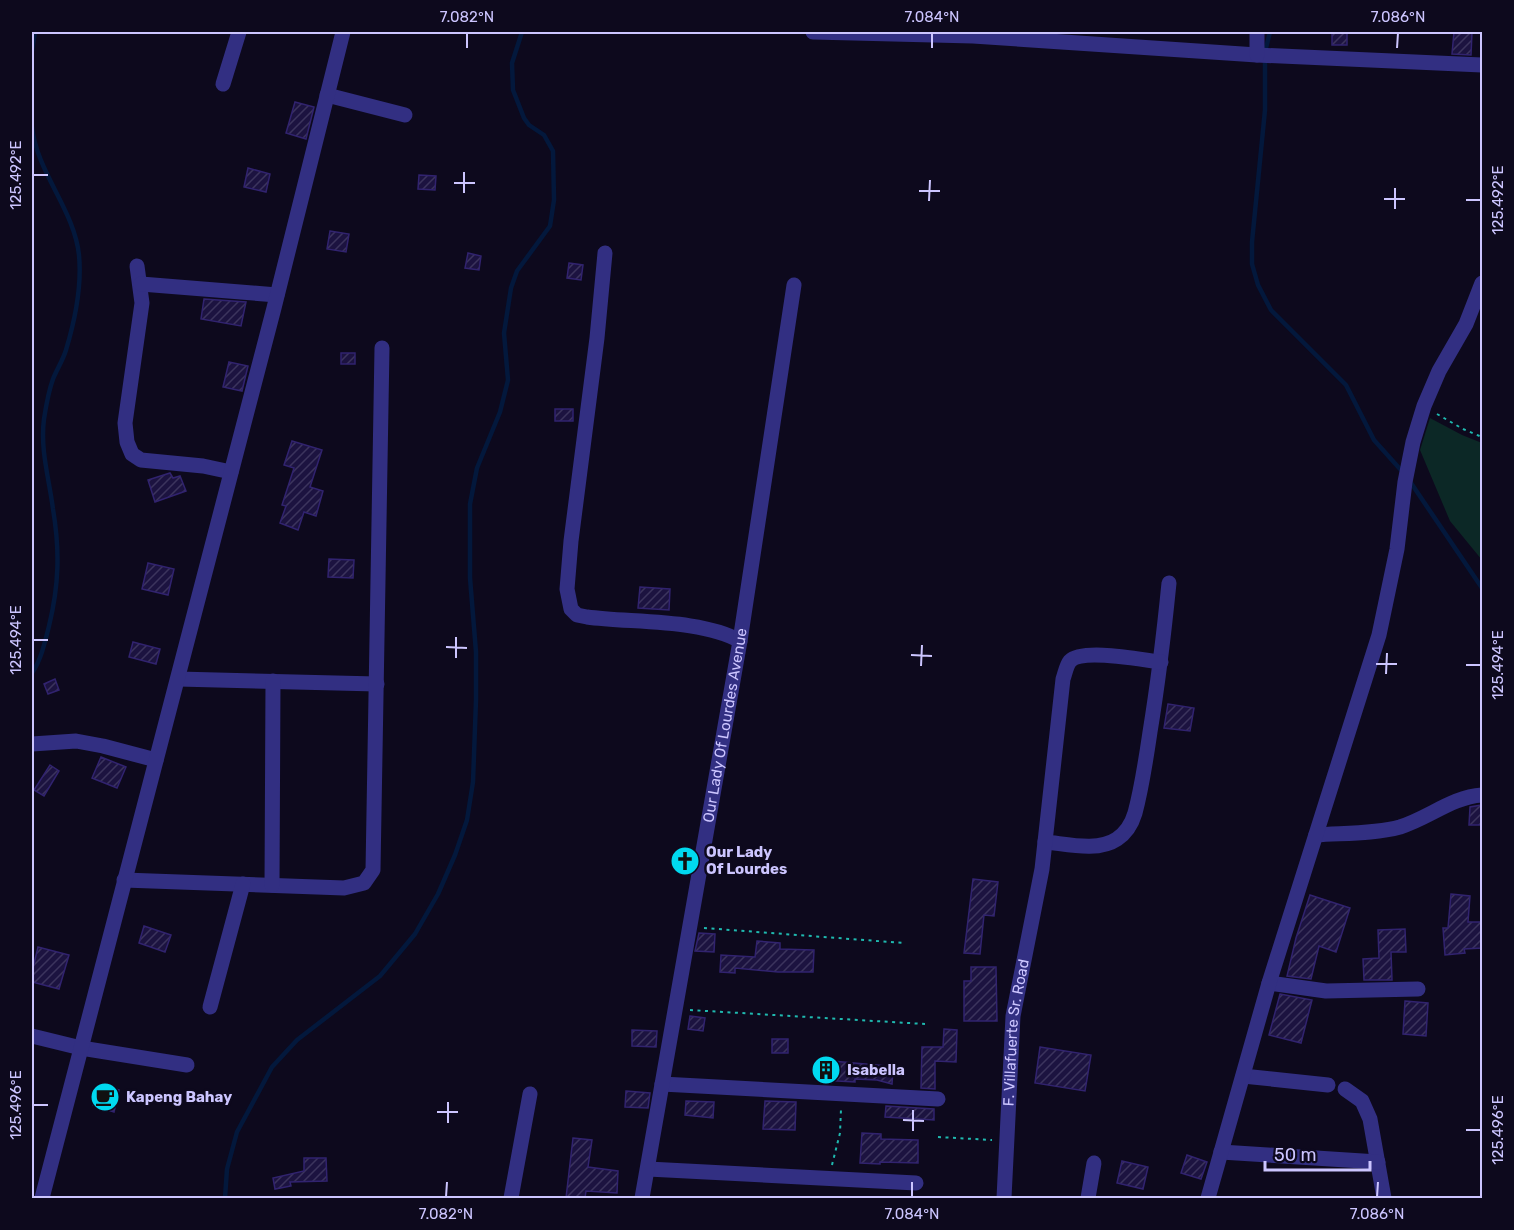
<svg xmlns="http://www.w3.org/2000/svg" width="1514" height="1230" font-family="Rubik,sans-serif">
<defs>
<pattern id="building-hatch" width="6" height="6" patternUnits="userSpaceOnUse" patternTransform="scale(1.5)"><rect width="6" height="6" fill="#1c1340"/><path d="M-1 1l2-2M0 6l6-6M5 7l2-2" fill="none" stroke="#3c345d"/></pattern>
</defs>
<rect width="100%" height="100%" fill="#0d091d"/>
<path fill="#0c2826" d="M1430,418L1462,435L1482,443V560L1450,521L1420,450Z"/>
<g fill="none" stroke-linecap="round" stroke-linejoin="round">
<g stroke="#03183c" stroke-width="4.5">
<path d="M1266,48L1270,32"/>
<path d="M32,51L35,32"/>
<path d="M1265,63V110L1252,242V264L1258,285L1271,310L1346,385L1374,440L1400,469"/>
<path d="M32,127C37,173 74,209 79,255C82,286 75,320 66,350C63,360 57,369 53,379C49,390 46,406 44,419C40,450 49,478 53,509C60,551 59,585 49,626C45,642 41,660 32,673"/>
<path d="M1409,480L1482,588"/>
<path d="M225,1198L227,1169L237,1132L272,1067L297,1040L380,976L415,934L438,894L455,855L467,820L473,782L476,700V652L470,578V504L477,468L500,412L508,380L504,333L511,288L517,271L550,226L554,200L553,151L544,135L529,125L524,118L513,90L512,63L522,32"/>
</g>
</g>
<g fill="url(#building-hatch)" stroke="#31236f" stroke-width="1.5">
<rect x="1332" y="32" width="15" height="13"/>
<path d="M1454,32H1472L1471,55L1452,54Z"/>
<path d="M295,102L314,107L306,139L286,133Z"/>
<path d="M248,168L270,174L266,192L244,187Z"/>
<path d="M419,175L436,176L435,190L418,189Z"/>
<path d="M330,231L349,234L346,252L327,249Z"/>
<path d="M468,253L481,256L479,270L465,268Z"/>
<path d="M569,263L583,265L581,280L567,278Z"/>
<path d="M204,299L246,302L241,326L201,319Z"/>
<rect x="341" y="353" width="14" height="11"/>
<path d="M229,362L248,366L242,391L223,387Z"/>
<rect x="555" y="409" width="18" height="12"/>
<path d="M292,441L322,450L310,487L323,491L316,516L304,512L298,530L280,523L286,506L282,505L294,468L284,465Z"/>
<path d="M170,473L173,478L180,476L186,491L155,502L148,480Z"/>
<path d="M329,559L354,560L353,578L328,577Z"/>
<path d="M148,563L174,569L168,595L142,589Z"/>
<path d="M640,587L670,589L669,610L638,608Z"/>
<path d="M133,642L160,649L156,664L129,657Z"/>
<path d="M55,679L59,690L48,694L44,684Z"/>
<path d="M1168,704L1194,708L1190,731L1164,728Z"/>
<path d="M101,757L126,767L117,788L92,778Z"/>
<path d="M50,765L59,771L44,796L34,790Z"/>
<path d="M1482,805V825H1469L1470,807Z"/>
<path d="M675,854L693,855L690,868H675Z"/>
<path d="M973,879L998,882L994,916L984,915L980,954L964,953Z"/>
<path d="M1451,894L1470,896L1468,922H1482V948L1464,949L1465,953L1445,955L1443,928H1448Z"/>
<path d="M1310,895L1350,908L1336,952L1319,946L1311,979L1287,976L1296,938Z"/>
<path d="M144,926L171,935L165,952L139,943Z"/>
<path d="M1405,929L1406,952H1391L1392,980H1364L1363,959L1379,958L1378,930Z"/>
<path d="M699,933L715,934L714,952L695,951Z"/>
<path d="M757,941L780,943V949L814,950L813,972H778L735,968V973L720,972L721,955L755,957Z"/>
<path d="M38,947L69,955L59,989L32,982V972Z"/>
<path d="M971,967H996L997,1021H964V981H971Z"/>
<path d="M1280,994L1312,1000L1301,1043L1269,1035Z"/>
<path d="M1405,1001L1428,1003L1426,1036L1403,1034Z"/>
<path d="M690,1016L705,1018L703,1031L688,1029Z"/>
<path d="M944,1029L957,1030L956,1062L935,1061V1089L921,1088L922,1047H943Z"/>
<path d="M632,1030L657,1031L656,1047L632,1046Z"/>
<rect x="772" y="1039" width="16" height="14"/>
<path d="M1040,1047L1091,1055L1085,1091L1035,1083Z"/>
<path d="M821,1060L887,1066V1069H893L892,1084L877,1080L855,1079V1082L819,1080Z"/>
<path d="M100,1084L119,1090L114,1112L93,1105Z"/>
<path d="M626,1091L650,1093L648,1108L625,1107Z"/>
<path d="M686,1101L714,1102L713,1118L685,1115Z"/>
<path d="M765,1101L796,1102L795,1130L763,1129Z"/>
<path d="M886,1106L934,1109V1120L885,1117Z"/>
<path d="M862,1133L881,1134V1139L918,1140V1163L880,1162V1164L860,1163Z"/>
<path d="M573,1138L592,1140L588,1167L618,1171L617,1193L586,1191L585,1198H566Z"/>
<path d="M1187,1155L1207,1162L1201,1179L1181,1173Z"/>
<path d="M304,1158H326L327,1181L290,1182L291,1186L275,1189L273,1178L304,1171Z"/>
<path d="M1122,1161L1148,1167L1143,1189L1117,1183Z"/>
</g>
<g fill="none" stroke-linecap="round" stroke-linejoin="round">
<g stroke="#1fb9af" stroke-width="2" stroke-dasharray="3 4.5" stroke-linecap="butt">
<path d="M1437,414L1463,429L1482,437"/>
<path d="M704,928L904,943"/>
<path d="M690,1010L925,1024"/>
<path d="M938,1137L992,1140"/>
<path d="M832,1165L840,1133L841,1109"/>
</g>
<g stroke="#322f82" stroke-width="15">
<path d="M813,32L973,36L1257,55L1482,65"/>
<path d="M1257,32V55"/>
<path d="M223,84L239,32"/>
<path d="M327,95L405,115"/>
<path d="M605,253L597,338L571,541L567,589L571,609L577,615L587,617C631,623 702,619 740,641"/>
<path d="M137,266L142,303L125,423L127,442L132,454L141,460L203,466L231,472"/>
<path d="M141,284L277,295"/>
<path d="M178,679L377,684"/>
<path d="M32,744L76,741L103,746L156,760"/>
<path d="M1316,835C1343,833 1374,834 1400,827C1429,818 1452,797 1482,795"/>
<path d="M1045,842C1067,844 1098,852 1117,839C1126,833 1132,823 1135,813C1142,787 1146,759 1150,732C1158,683 1164,633 1169,583"/>
<path d="M124,880L344,888L364,883L373,870L382,348"/>
<path d="M272,885L273,681"/>
<path d="M1269,983L1326,991L1418,989"/>
<path d="M210,1007L243,884"/>
<path d="M32,1036L81,1048L187,1065"/>
<path d="M1243,1076L1328,1085"/>
<path d="M662,1084L938,1099"/>
<path d="M1345,1089L1362,1101L1370,1119L1384,1198"/>
<path d="M1221,1152L1378,1162"/>
<path d="M648,1169L916,1183"/>
<path d="M42,1198L274,308L343,32"/>
<path d="M511,1198L530,1094"/>
<path id="s1" d="M642,1198L740,641L794,285"/>
<path id="s2" d="M1004,1198L1013,1016L1042,869L1063,679C1065,674 1066,666 1070,661C1083,648 1142,660 1161,662"/>
<path d="M1088,1198L1094,1163"/>
<path d="M1208,1198L1269,983L1379,635L1397,549L1405,482L1413,442L1424,406L1439,371L1466,324L1482,283"/>
</g>
</g>
<path fill="none" stroke="#ccc5ff" stroke-width="2" d="M467,48V33M932,48V33M1397,48L1398,33M33,175H48M454,183H475M919,191H940M464,193V172M1384,199H1405M1466,200H1481M929,201L930,180M1395,209V188M33,640H48M446,647L467,648M911,655L932,656M456,658V637M1376,664H1397M1466,665H1481M921,666L922,645M1386,674L1387,653M33,1105H48M437,1112H458M903,1120L924,1121M448,1123V1102M1466,1130H1481M913,1131V1110M446,1197L447,1182M912,1197V1182M1377,1197L1378,1182"/>
<defs>
<g id="church-disc" transform="scale(1.5)"><circle r="9.5" fill="#00d9f0" stroke="#0d091d"/><path d="M-1.2-6h2.4v3.5h3.3v2.4h-3.3V6h-2.4V-.1h-3.3v-2.4h3.3Z" fill="#111"/></g>
<g id="building-disc" transform="scale(1.5)"><circle r="9.5" fill="#00d9f0" stroke="#0d091d"/><path d="M-4-6H4V6H1V3H-1V6H-4ZM-2.5-4.3h1.7v1.8h-1.7ZM.8-4.3h1.7v1.8H.8ZM-2.5-1h1.7V.8h-1.7ZM.8-1h1.7V.8H.8Z" fill="#111"/></g>
<g id="cafe-disc" transform="scale(1.5)"><circle r="9.5" fill="#00d9f0" stroke="#0d091d"/><path d="M-5.5-4.5H6V0H3Q3 3.5 0 3.5H-2.5Q-5.5 3.5-5.5 0ZM3-3.2v2h1.7v-2ZM-6 4.5H4V6H-6Z" fill="#111"/></g>
</defs>
<g fill-rule="evenodd">
<use href="#church-disc" x="685" y="861"/>
<use href="#building-disc" x="826" y="1070"/>
<use href="#cafe-disc" x="105" y="1097"/>
</g>
<g text-anchor="middle" dominant-baseline="central" stroke-width="5" stroke-linejoin="round" paint-order="stroke">
<g font-size="15" fill="#ccc5ff" stroke="#0d091d">
<text stroke="none"><textPath href="#s1" startOffset="480">Our Lady Of Lourdes Avenue</textPath></text>
<text stroke="none"><textPath href="#s2" startOffset="166">F. Villafuerte Sr. Road</textPath></text>
</g>
<g font-size="15" font-weight="bold" fill="#ccc5ff" stroke="#0d091d" text-anchor="start">
<text x="706" y="852">Our Lady<tspan x="706" dy="17">Of Lourdes</tspan></text>
<text x="847" y="1070">Isabella</text>
<text x="126" y="1097">Kapeng Bahay</text>
</g>
</g>
<rect width="1514" height="1230" fill="none" stroke="#0d091d" stroke-width="66"/>
<path d="M1265 1161v9h105v-9" fill="none" stroke="#ccc5ff" stroke-width="3"/>
<text x="1274" y="1161" font-size="18" fill="#ccc5ff" stroke="#0d091d" stroke-width="4.5" paint-order="stroke">50 m</text>
<rect x="33" y="33" width="1448" height="1164" fill="none" stroke="#ccc5ff" stroke-width="2"/>
<g font-size="15" text-anchor="middle" fill="#ccc5ff">
<text x="467" y="22">7.082°N</text>
<text x="932" y="22">7.084°N</text>
<text x="1398" y="22">7.086°N</text>
<text transform="translate(16 175) rotate(-90)" y="5">125.492°E</text>
<text transform="translate(1498 200) rotate(-90)" y="5">125.492°E</text>
<text transform="translate(16 640) rotate(-90)" y="5">125.494°E</text>
<text transform="translate(1498 665) rotate(-90)" y="5">125.494°E</text>
<text transform="translate(16 1105) rotate(-90)" y="5">125.496°E</text>
<text transform="translate(1498 1130) rotate(-90)" y="5">125.496°E</text>
<text x="446" y="1219">7.082°N</text>
<text x="912" y="1219">7.084°N</text>
<text x="1377" y="1219">7.086°N</text>
</g>
</svg>
